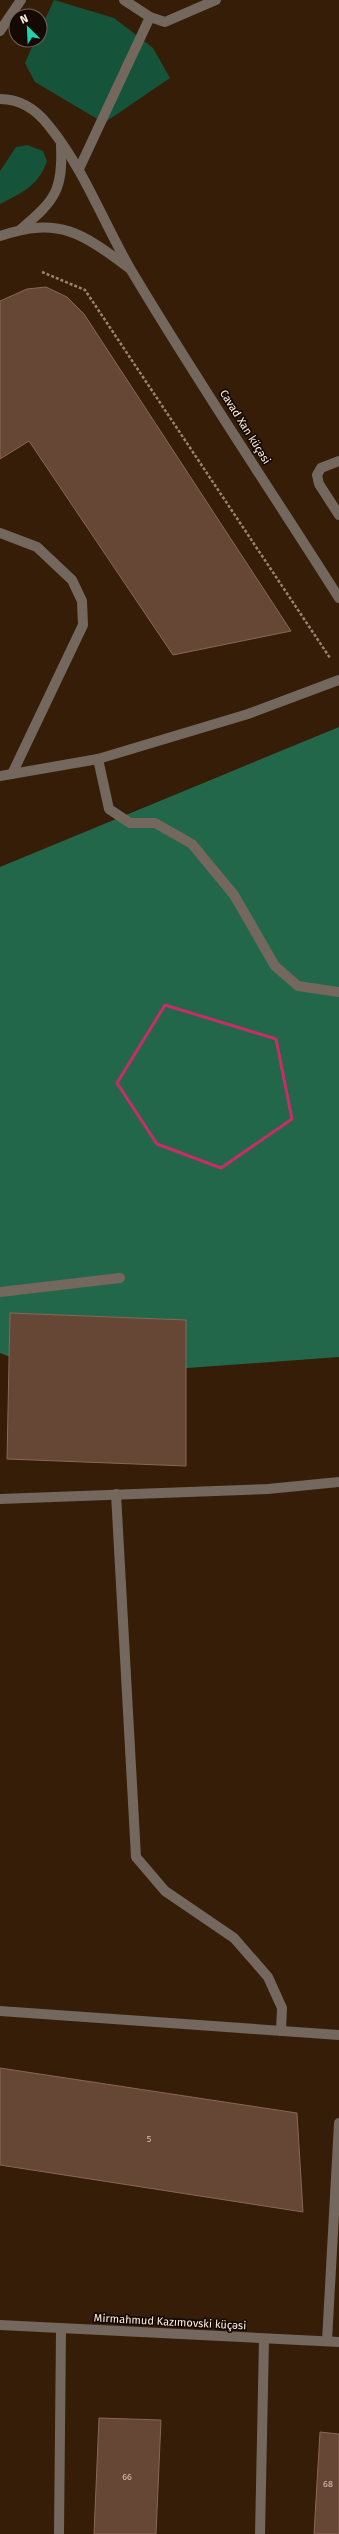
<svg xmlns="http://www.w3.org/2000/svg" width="339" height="2534" font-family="'Fira Sans',sans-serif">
<rect width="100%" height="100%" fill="#351d07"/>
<g fill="#15543a">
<path d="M54,0L114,18L153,48L170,78L104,123L35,82L25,63L35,40H40V30Z"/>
<path d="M27,145L43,151L47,161C39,185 22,193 0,204V171L16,147Z"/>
</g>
<path fill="#23674a" d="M339,727V1357L63,1377L0,1353V867Z"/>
<g fill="#664736" stroke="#886756">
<path d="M46,287L67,297L84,314L291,631L173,655L29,441L0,459V301L27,289Z"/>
<path d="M10,1313L186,1320V1466L7,1459Z"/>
<path d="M0,2068L297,2113L303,2212L0,2165Z"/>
<path d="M99,2418L161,2420L156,2534H94Z"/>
<path d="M320,2432L339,2434V2534H314Z"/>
</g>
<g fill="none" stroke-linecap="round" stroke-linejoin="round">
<path stroke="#998473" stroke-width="2.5" stroke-dasharray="3 2" stroke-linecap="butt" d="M42,272L85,290L330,658"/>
<g stroke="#74675d" stroke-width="10">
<path d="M124,0L150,17L165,22L216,0"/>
<path d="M0,31L21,0"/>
<path d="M0,99C21,99 36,109 49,126C84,169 103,222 131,270C197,381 270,489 339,598"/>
<path d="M79,169L150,17"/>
<path d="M21,229C56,200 63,189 61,145"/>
<path d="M0,236C59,216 82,233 129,268"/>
<path d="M339,461L321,468L317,475L319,484L339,515"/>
<path d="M0,533L37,547L72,580L82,601L83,625L12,774"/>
<path d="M98,759L109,809L130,823H155L192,844L234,895L275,966L298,986L339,992"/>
<path d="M0,776L98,759L248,714L339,680"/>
<path d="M0,1292L120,1278"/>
<path d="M116,1494L136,1857L165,1891L234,1938L268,1977L282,2008L281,2031"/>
<path d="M0,1499L268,1489L339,1482"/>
<path d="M0,2011L339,2035"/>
<path d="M0,2325L339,2342"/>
<path d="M327,2341L339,2123"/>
<path d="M59,2534L61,2328"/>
<path d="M260,2534L264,2339"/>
</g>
</g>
<path fill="none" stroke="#c82d68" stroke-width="3" stroke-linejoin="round" d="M165,1005L276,1039L292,1119L221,1168L157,1144L117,1083Z"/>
<g text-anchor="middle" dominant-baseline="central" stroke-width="3.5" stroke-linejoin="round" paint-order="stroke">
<g font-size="9" fill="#d9c4b6">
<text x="149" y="2139">5</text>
<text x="127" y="2477">66</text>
<text x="328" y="2484">68</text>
</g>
<g font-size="11" fill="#ffeee1" stroke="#150a03">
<text transform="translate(245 427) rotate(58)">Cavad Xan küçəsi</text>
<text transform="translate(170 2322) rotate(3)">Mirmahmud Kazımovski küçəsi</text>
</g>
</g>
<g transform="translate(28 28) rotate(336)"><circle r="19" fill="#150a03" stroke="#73655c"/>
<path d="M0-3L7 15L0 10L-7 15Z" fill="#1fd5b0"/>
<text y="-6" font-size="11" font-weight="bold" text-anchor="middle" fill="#ffeee1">N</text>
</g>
</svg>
